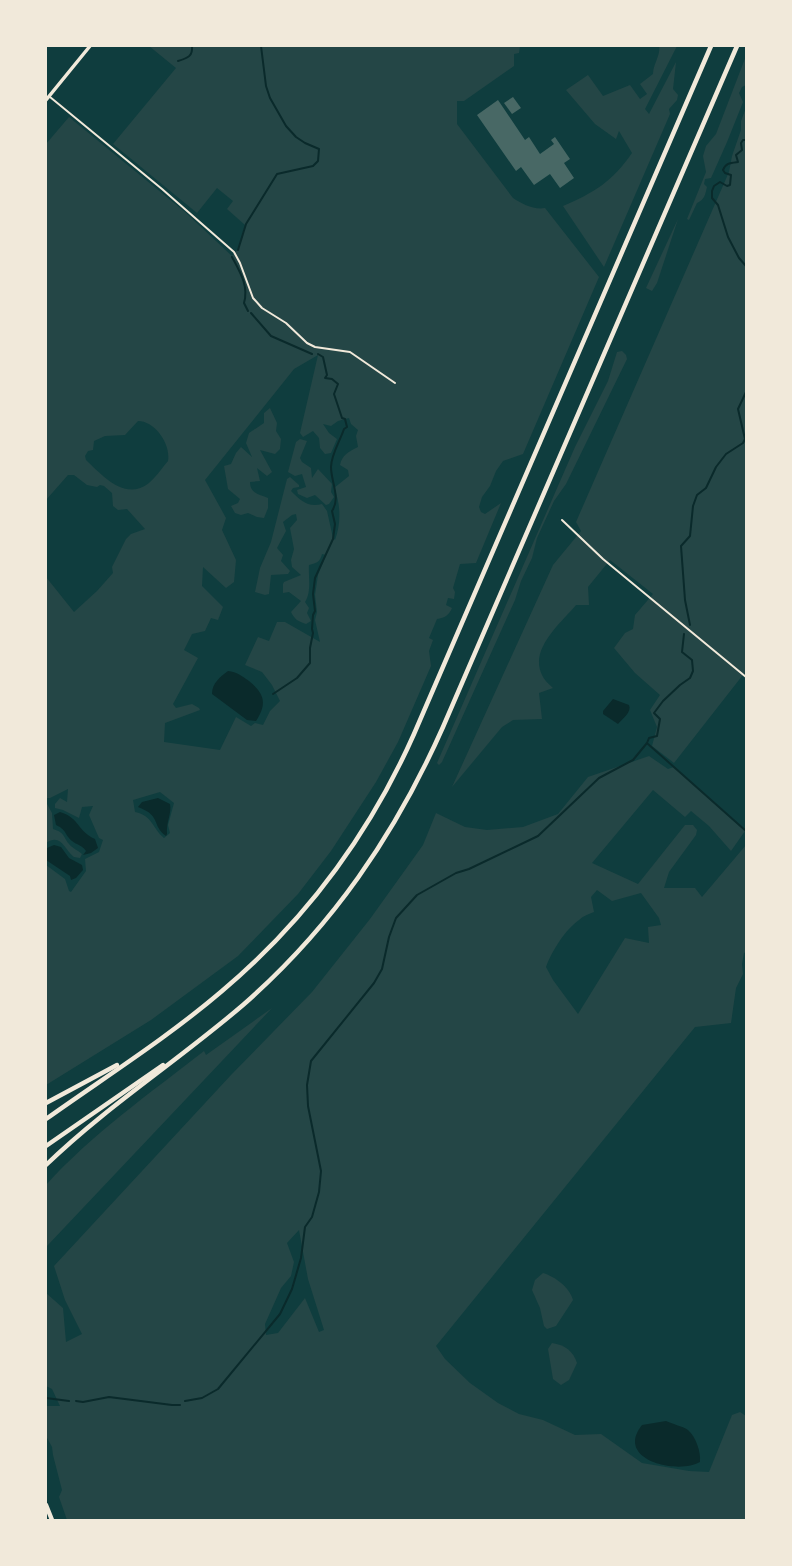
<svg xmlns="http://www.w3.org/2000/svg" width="792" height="1566" font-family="'IBM Plex Sans',sans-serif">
<rect width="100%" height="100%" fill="#0f3d3e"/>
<g fill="#244646" fill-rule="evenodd">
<path d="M149,46H520L519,53L514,54V66L464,101H457V124L513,198C522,204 534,210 545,208L599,277L523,454L503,461L496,471L490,486L482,497L479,507L481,512L485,514L501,503L476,563L460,564L453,588L455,592L454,599L448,598L446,605L452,608C449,615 445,618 437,619L429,638L433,640L429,651L431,666L398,742L376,782L331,851L298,894L238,956L151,1020L46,1085V865L65,879L69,891L71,892L86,871L85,859L99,852L103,840L99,838L89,815L93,806L82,807L79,818L63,810L55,808V804L60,798L67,802L68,789L50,798H46V577L74,612L97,591L113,573L112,567L126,539L131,534L145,529L127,509L118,510L113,506L112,493L104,486L100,485L97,487L87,485L74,475H68L46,500V144L69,117L185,212L232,256L238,249L245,225L227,209L233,201L217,188L197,213L113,144L176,68ZM318,355L300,433L303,437L313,431L319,438L320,448L325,454L331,453L337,439L329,433L323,424L331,426L338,421L349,418L351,424L358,430L356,436L358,447C348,452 342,455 340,465L348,470L349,476L334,488C341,503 341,525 335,540L333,538L327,511L322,504C308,508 300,500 291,491L293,488L299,487V485L290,477L287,479L271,542L260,568L255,592L265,595L269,594L271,575L288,574L290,571L281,561L283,555L277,548L286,531L283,522L292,515L296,514L297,520L290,528L294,549L291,560L292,567L301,575L284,582L283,584V593L289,592L301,601L291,612C295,620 298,621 306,624L311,621L307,613L309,608L305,602C312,591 308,576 309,565C317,563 320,562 322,554L326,555L318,575L315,595L317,612L315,620L320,642L285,622H277L269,641L258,637L245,665L262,672L272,685L280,701L270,711L263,725L255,723L251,726L236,717L220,750L164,742L165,723L200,710L199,708L192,704L176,708L173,704L198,658L184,650L192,634L205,631L211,618L218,620L223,607L202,586L203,567L226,588L234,582L236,560L222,530L226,518L205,480L294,369ZM138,421C155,421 171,444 168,461C162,468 156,477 149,483C125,502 102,475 86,460L85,456L88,451L93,450L94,441L105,436L125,435ZM160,792L174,803L168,825L170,833L164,838C152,828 153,816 135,812L133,800Z"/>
<path d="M659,46H677L645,109L649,114L676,62L673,89L678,95L677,100L669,109L670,114L604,267L563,206C595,192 612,182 632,153L619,131L616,139L595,124L566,90L588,75L603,96L630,85L640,99L647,94L640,84L653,74C653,64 661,55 659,46Z"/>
<path d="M746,56V85L742,87L739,93L743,102L727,142L711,178L705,179L704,184L707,187C705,195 705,199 697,203L689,220L687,219L706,172L703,156L706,146L716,134Z"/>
<path d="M746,108V671L674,763L652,746L657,727L650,710L660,695L635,673L614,648L625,633L633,629L635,615L653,594L610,560L588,587L589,605H576C561,623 529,649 542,675C544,680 549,684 553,688L539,693L542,719L513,720L502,727L452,787L553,565L581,531L576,522L729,172L732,156L741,130V121Z"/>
<path d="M678,219L657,283L652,291L646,288Z"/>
<path d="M622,351L626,355L627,359L566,484L554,501L537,538L532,558L521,581L515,600L442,762L439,765L437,763L575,447L608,381L617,352Z"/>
<path d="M270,408L277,423L276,431L281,439L280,449L275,454L260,450L272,472L267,476L257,468L260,481L250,482C250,494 260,494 268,498V508L264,518L257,517L248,513L241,515L235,513L231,506L238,503L240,499L228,489L224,466L231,464L236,453L241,447L252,457L246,443L249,433L264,423V413Z"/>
<path d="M300,439L307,441L300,458L302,462L311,468L312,478L318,469L332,484L331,492L334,497L329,504L326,505L315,495L307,498L298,494L297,490L306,487L302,474L295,476L288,472L296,442Z"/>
<path d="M649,756L668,769L674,767L745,831L731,851L709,826L691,811L685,817L653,790L592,863L638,884L685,825H693L697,830L696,835L669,872L664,888H695L702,897L746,845V952L744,953L742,964L743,974L736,988L731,1023L695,1027L436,1346L445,1359L470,1383L498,1403L519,1414L543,1420L575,1435L601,1434L642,1463L689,1471L709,1472L732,1415L740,1412L746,1416V1520H67L59,1497L62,1490L53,1455L52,1447L46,1436V1406H60L52,1389L46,1386V1293L63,1308L66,1342L82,1334L65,1300L54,1266L231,1075L312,992L370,919L423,845L436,813L465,827L487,830L523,827L558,814L588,777ZM597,890L612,901L641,893L659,918L661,925L648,927L649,943L625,938L578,1014L553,980L546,967C552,951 565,930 579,920C583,916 589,914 594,912L591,897ZM299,1230L308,1279L324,1330L319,1332L305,1298L278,1333L266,1335L265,1324L281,1288L291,1276L294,1262L287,1243Z"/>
<path d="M46,802L52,813L53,829C65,833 62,835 69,844C73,849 78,850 82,854L80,858L74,857C64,849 61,833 46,843Z"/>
<path d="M272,1008L47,1246L46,1248V1185C92,1134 149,1094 204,1051L206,1055Z"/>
<path d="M543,1273C556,1277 570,1288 573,1300L556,1326L547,1329L544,1326L540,1308L532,1290L535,1280Z"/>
<path d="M552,1343C565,1345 573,1351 577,1363L569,1380L561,1385L553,1379L548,1349Z"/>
</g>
<g fill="#0a2a2b">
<path d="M228,671C237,672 242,676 249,681C265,694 267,704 256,721L247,720L212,694C212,683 220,677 228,671Z"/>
<path d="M613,699L629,705C632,712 623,718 618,724L603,714V711Z"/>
<path d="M158,798L170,804C172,813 166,822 167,834L166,836C151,825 162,816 138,807L142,802Z"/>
<path d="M60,812C80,818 77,831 95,839L98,848L91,853L83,855L86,851C82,845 77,845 72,841C64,834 67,830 56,825L54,815Z"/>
<path d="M54,845L61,847L69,858L82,865L83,870L76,878L71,880L70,876L46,860L47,848Z"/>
<path d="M666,1421C672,1424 682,1426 688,1430C696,1437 701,1452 700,1462C678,1475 614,1460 642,1425Z"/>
</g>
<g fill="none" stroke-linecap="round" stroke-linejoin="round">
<g stroke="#0a2a2b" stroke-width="2">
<path d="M178,61C188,58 193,56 192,46"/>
<path d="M746,140H743L741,143L742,150L736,155L738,162C730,163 726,163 723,170L725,173L731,175L730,185L727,186L720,182L714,186L712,191V198L718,205L728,237L739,258L746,266"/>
<path d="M238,250L246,224L277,174L313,166L318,161L319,149L305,143L296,137L286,126L270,98L266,86L261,46"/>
<path d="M232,257C240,272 249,286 244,303L248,311"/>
<path d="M251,313L271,336L312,354"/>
<path d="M690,625L685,600L681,546L690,536L693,506L697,495L706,488L716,467L726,454L743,443L745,439L738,409L746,392"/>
<path d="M273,694L297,678L310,663V648L313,633L312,629L313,615L315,611L313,594L315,578L333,539L335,524L332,511C341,498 331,482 331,467C331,455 340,441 344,429L347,427L345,419L342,418L334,394L338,384L332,379L325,378L327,375L323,357L318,354"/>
<path d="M648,744L746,831"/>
<path d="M46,1398L69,1401"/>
<path d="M76,1401L83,1402L109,1397L172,1405H180"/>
<path d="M185,1401L202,1398L218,1389L280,1314L292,1289L301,1258L305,1227L312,1217L319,1192L321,1171L308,1106L307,1085L311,1061L374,983L382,969L389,937L396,918L417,895L456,873L469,869L538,836L599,778L633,760L647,743L649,738L657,736L660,719L654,713L663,701L680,685L690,678L693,671L692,660L682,652L684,634"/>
</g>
</g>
<g fill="#486865">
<path d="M513,97L521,108L512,114L504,103Z"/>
<path d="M498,100L525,140L529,137L540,154L554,144L551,140L555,137L570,159L564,163L574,178L560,188L550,174L534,185L521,167L516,171L477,115Z"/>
</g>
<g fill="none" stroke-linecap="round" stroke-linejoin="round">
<g stroke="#f1e9da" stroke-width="2">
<path d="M50,97L162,189L234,252L240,263L253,298L262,308L286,323L307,343L315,347L350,352L395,383"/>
<path d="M562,520L603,559L746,677"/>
</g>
<path stroke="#f1e9da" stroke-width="3.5" d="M46,100L90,46"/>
<g stroke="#f1e9da" stroke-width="4.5">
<path d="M46,1103L117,1065"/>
<path d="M46,1119C105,1077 167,1038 222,991C305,921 370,833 414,734L711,46"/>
<path d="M46,1146L163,1065"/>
<path d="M46,1165C107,1106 179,1060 243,1005C332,927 395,835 443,727L737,46"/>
<path d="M46,1505L52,1520"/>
</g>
</g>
<rect width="792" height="1566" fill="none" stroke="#f1e9da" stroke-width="94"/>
</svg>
